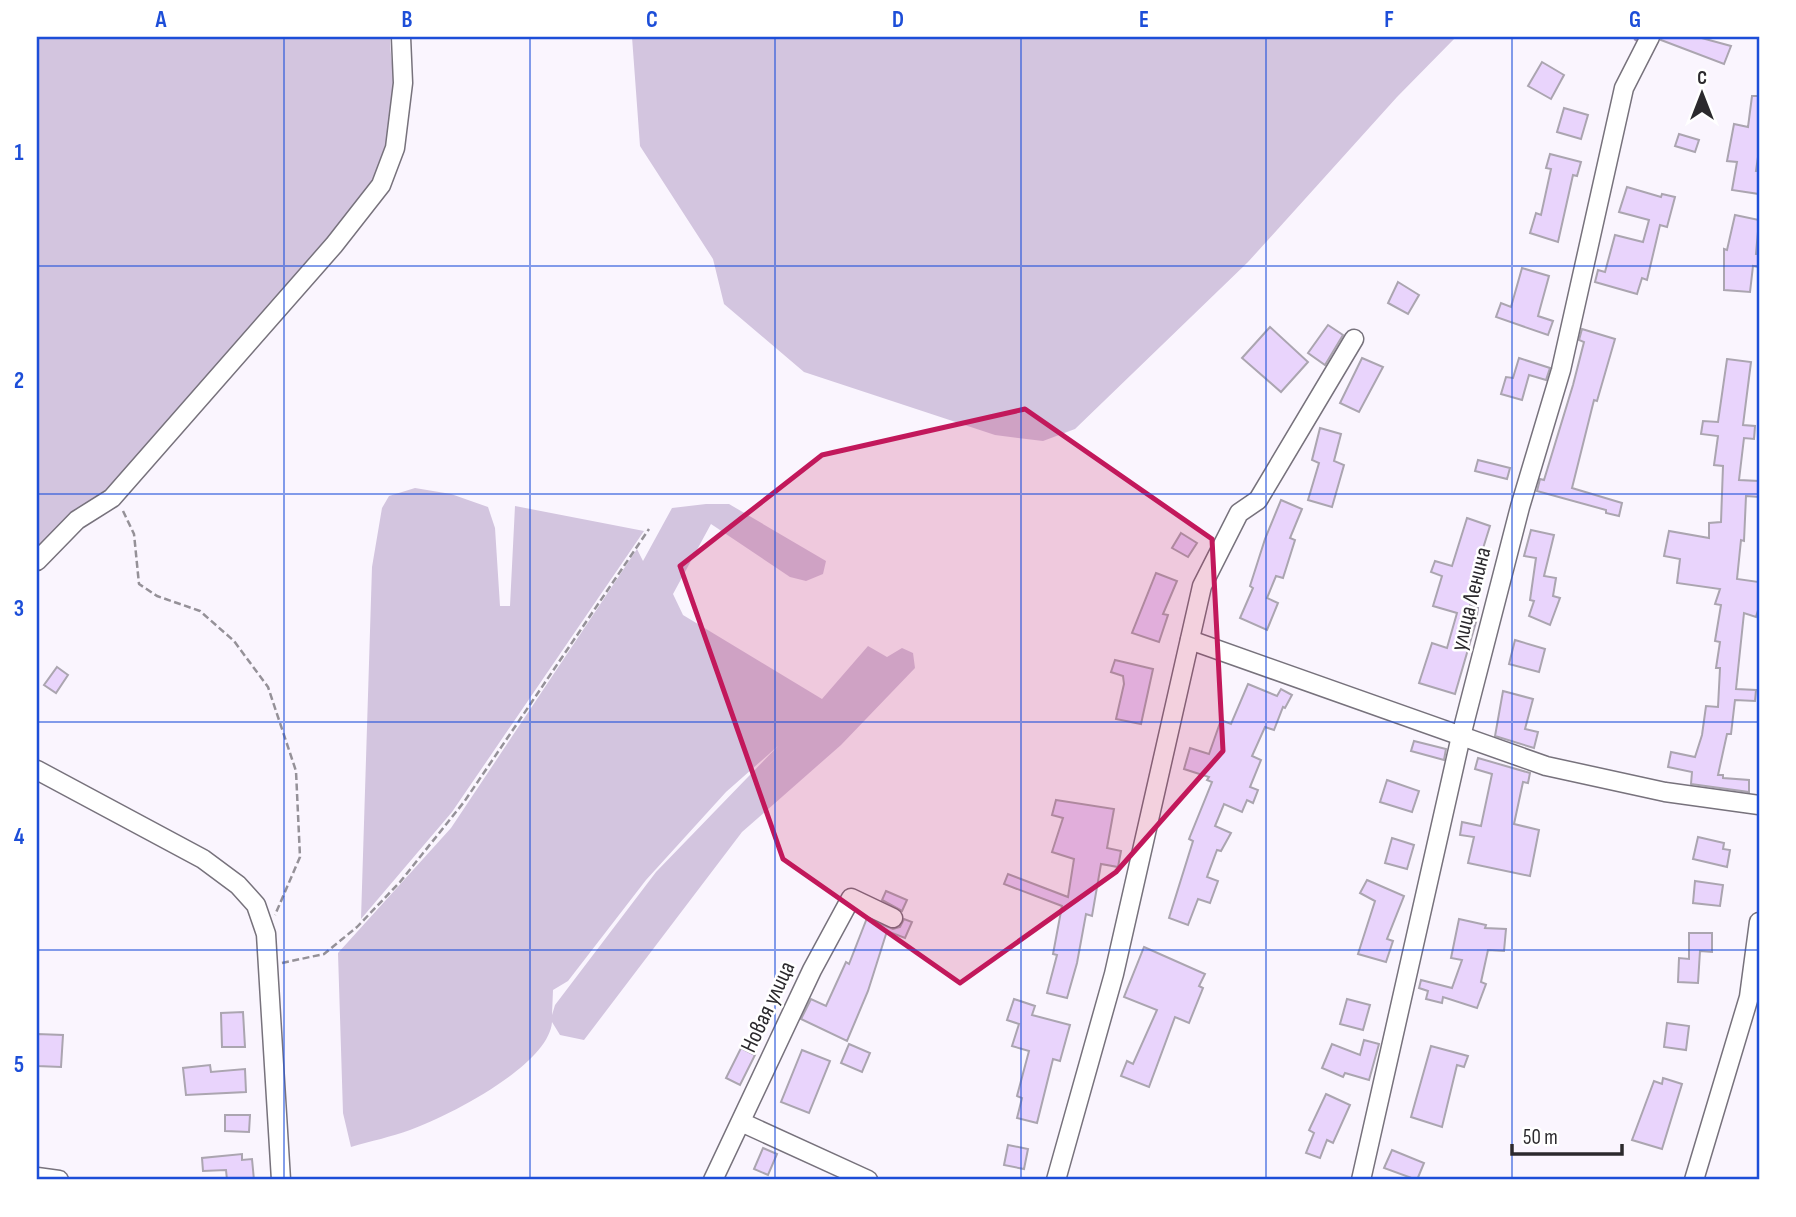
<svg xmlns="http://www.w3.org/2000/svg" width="1796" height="1217" font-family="'Sofia Sans Condensed',sans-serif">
<rect width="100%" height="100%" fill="#faf5fe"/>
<g fill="#d3c5df" fill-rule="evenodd">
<path d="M37,37H390C390,55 394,73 395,91C396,130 383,172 361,204L109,488L78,513L37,557Z"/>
<path d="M632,37H1456L1397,97L1248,262L1075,429L1043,441L995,435L804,372L724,304L713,259L640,146Z"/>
<path d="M415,488L451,494L488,507L495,528L500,606H510L515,506L644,531L452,812L361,919L372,567L382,508L389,496Z"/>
<path d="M706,504H729L826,561L823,574L806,581L790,577L711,524L673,594L683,615L822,699L868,646L887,657L902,648L913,653L915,668L841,745L742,832L584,1040L560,1035L552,1022C549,1065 449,1116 410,1130C391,1137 371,1141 351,1147L343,1113L338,953L451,828L637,549L643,561L672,508ZM778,746L656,872L555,1005L552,1015L553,990L568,981L646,880L726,792Z"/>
</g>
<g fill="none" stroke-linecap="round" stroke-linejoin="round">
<path stroke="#a793b9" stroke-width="4.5" d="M1636,39L1637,37"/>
</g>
<g fill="#e9d4fc" stroke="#aba5b0" stroke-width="2">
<path d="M1661,37H1698L1731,46L1724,64L1661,40Z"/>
<path d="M1542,62L1564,75L1551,99L1528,86Z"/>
<path d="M1752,96H1759V150L1756,171H1759V194L1732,190L1737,162L1727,161L1734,124L1748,127Z"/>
<path d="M1564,108L1588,115L1581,139L1557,132Z"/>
<path d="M1679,134L1699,140L1695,152L1675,146Z"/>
<path d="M1550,154L1581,162L1577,176L1573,175L1558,242L1530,233L1536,213L1541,215L1551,169L1546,168Z"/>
<path d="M1627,187L1661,197L1662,194L1675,197L1667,227L1660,225L1647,280L1642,278L1637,294L1595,282L1598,270L1605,272L1615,235L1643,242L1649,220L1619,212Z"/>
<path d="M1735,215L1759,220L1756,254H1759V267L1753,266L1750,292L1724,290V249L1727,250Z"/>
<path d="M1522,268L1549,276L1538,316L1553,321L1548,335L1496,317L1501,303L1511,307Z"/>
<path d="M1398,282L1419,295L1408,314L1388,303Z"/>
<path d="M1328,325L1343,335L1325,365L1308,353Z"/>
<path d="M1270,327L1308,362L1281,392L1242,358Z"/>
<path d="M1582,329L1615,339L1597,401L1594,400L1572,488L1622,503L1619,516L1606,513V510L1537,491L1540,479L1544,480L1573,385L1584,342L1579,340Z"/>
<path d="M1362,358L1383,367L1359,412L1340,403Z"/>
<path d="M1519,358L1550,368L1546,380L1529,375L1522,400L1501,394L1506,377L1513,378Z"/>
<path d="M1727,359L1751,362L1743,425L1755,426L1754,439L1744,438L1739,480L1759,481V497L1746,496L1744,541L1741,540L1737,579L1759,582V607L1756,617L1744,613L1736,689L1756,690L1755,701L1735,700L1731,734H1727L1718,775H1723V778L1749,780V792L1691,784L1692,772L1668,767L1671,752L1695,757L1702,735L1706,706L1718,707L1720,668H1716L1720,642L1715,641L1721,605L1715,604L1720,589L1677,583L1680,559L1664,556L1669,531L1709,538V523L1721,522L1723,466L1714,465L1718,436L1701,434L1703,421L1718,422Z"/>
<path d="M1320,428L1341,434L1334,461L1344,465L1332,507L1308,500L1319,463L1312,460Z"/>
<path d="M1478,460L1510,468L1507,479L1475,471Z"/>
<path d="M1281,500L1302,509L1290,538L1295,540L1283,578L1276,576L1267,598L1278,603L1267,630L1240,618L1253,588L1250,586L1265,539Z"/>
<path d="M1467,518L1490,526L1476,571L1470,605L1478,608L1476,622L1455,694L1419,683L1432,643L1447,648L1457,613L1433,606L1442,576L1431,572L1435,561L1452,566Z"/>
<path d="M1531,530L1554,535L1544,576L1556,578L1553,596L1560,598L1550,625L1529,616L1534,601L1530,600L1536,558L1524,556Z"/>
<path d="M1181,533L1197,543L1188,557L1172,548Z"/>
<path d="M1156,573L1177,581L1163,614L1168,615L1159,642L1132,633Z"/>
<path d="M1515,640L1545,649L1539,672L1509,664Z"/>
<path d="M1115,660L1153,669L1141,724L1116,719L1124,684L1123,676L1111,672Z"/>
<path d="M57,667L68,675L56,693L44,685Z"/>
<path d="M1248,684L1277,696L1281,689L1292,695L1285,708L1283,707L1274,730L1265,727L1252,756L1261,760L1250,787L1258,790L1253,803L1247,800L1242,812L1224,804L1215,826L1231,833L1221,851L1217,850L1207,877L1218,881L1210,903L1198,899L1188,925L1169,918L1193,841L1189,839L1212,782L1207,780L1209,777L1184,769L1190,748L1209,754L1221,720L1231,724Z"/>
<path d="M1503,691L1533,699L1525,729L1538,732L1534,748L1495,736Z"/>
<path d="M1414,741L1446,749L1444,760L1411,751Z"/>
<path d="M1478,758L1530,773L1528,783L1523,782L1514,824L1539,830L1530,876L1468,863L1474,837L1460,835L1462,822L1481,826L1492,774L1475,769Z"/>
<path d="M1387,780L1419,791L1412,812L1380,802Z"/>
<path d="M1056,800L1114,809L1107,848L1121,851L1118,867L1101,864L1092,916L1086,914L1077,963L1067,998L1047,993L1057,955L1053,954L1062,906L1004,884L1008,874L1068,897L1074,859L1052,852L1063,818L1052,815Z"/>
<path d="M1698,837L1724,843L1723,849L1730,850L1727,867L1693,859Z"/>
<path d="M1392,838L1414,845L1407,869L1385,863Z"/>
<path d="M1367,880L1404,896L1387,939L1393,941L1386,962L1358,954L1375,901L1360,893Z"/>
<path d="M1695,881L1723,885L1720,906L1693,903Z"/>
<path d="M886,891L907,900L902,911L882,900Z"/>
<path d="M867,918L893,929L900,927L904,919L912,922L905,938L887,931L868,991L847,1041L801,1019L811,999L826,1006L846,962L849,964Z"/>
<path d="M1459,919L1486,925L1485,928L1506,929L1504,951L1488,950L1481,982L1486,984L1477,1008L1443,997L1442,1003L1426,999L1428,991L1419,988L1421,980L1452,988L1462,960L1451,958Z"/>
<path d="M1689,933H1712V952L1700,951L1698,983L1678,982L1679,958L1689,959Z"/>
<path d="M1144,947L1205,974L1199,986L1203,988L1189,1023L1175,1017L1149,1087L1121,1076L1127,1061L1133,1064L1157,1010L1124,997Z"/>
<path d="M1014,999L1035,1006L1032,1015L1070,1025L1060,1061L1053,1059L1037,1123L1017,1118L1022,1098L1017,1096L1029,1051L1012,1046L1019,1024L1007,1020Z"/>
<path d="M1347,999L1370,1005L1363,1030L1340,1024Z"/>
<path d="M243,1012L245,1047H222L221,1013Z"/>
<path d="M1667,1023L1689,1026L1686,1050L1664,1047Z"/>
<path d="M37,1034L63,1035L61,1067L37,1066Z"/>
<path d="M1364,1040L1379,1044L1369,1080L1345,1073L1343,1077L1322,1068L1332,1044L1360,1055Z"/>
<path d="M849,1044L870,1053L862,1072L841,1063Z"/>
<path d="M1431,1046L1468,1056L1464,1067L1457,1065L1442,1127L1411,1117Z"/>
<path d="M741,1048L755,1055L740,1085L726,1078Z"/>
<path d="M802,1050L830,1061L809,1113L781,1102Z"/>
<path d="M210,1065L211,1072L245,1069L246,1092L186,1095L183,1068Z"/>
<path d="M1663,1078L1682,1084L1662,1149L1632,1140L1654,1081L1662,1084Z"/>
<path d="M1326,1094L1350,1105L1333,1143L1327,1140L1320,1158L1306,1153L1314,1133L1309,1130Z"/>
<path d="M225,1115H250L249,1132L225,1131Z"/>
<path d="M1008,1145L1028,1149L1024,1169L1004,1165Z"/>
<path d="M763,1148L777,1154L768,1175L754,1169Z"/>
<path d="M1392,1150L1424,1163L1417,1180L1384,1168Z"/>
<path d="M242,1154V1160L252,1159L254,1180H227L226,1170L203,1171L202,1158Z"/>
</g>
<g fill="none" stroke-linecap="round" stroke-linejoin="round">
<g stroke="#77727c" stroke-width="21">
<g id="minor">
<path d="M37,561L77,520L112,498L334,245L381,185L395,148L403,83L401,37"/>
<path d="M1190,640L1546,766L1665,792L1759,805"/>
<path d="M37,770L203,859L238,885L256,905L266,934L281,1180"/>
<path d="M741,1122L868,1180"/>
<path d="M37,1177L59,1180"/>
<path d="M713,1180L812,970L851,898L893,918"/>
<path d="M1056,1180L1114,974L1202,586L1239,513L1258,500L1354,339"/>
<path d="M1361,1180L1461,736L1520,507L1561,370L1624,88L1650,37"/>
<path d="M1694,1180L1749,997L1759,922"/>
</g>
</g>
<g stroke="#959198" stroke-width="2.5" stroke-dasharray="7 3.5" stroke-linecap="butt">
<path d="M123,511L134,534L139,584L157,596L200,611L234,641L268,687L296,771L300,857L275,915"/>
<path d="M282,963L324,954L357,927L400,882L464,802L649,529"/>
</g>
<use href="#minor" stroke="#fff" stroke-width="18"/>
</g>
<path fill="#c2185b" fill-opacity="0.2" stroke="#c2185b" stroke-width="5" stroke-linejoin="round" d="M1025,409L1212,539L1223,751L1116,872L960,983L783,859L680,566L822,455Z"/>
<path fill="none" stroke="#1d4ed8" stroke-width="2" stroke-opacity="0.55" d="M284,37V1180M530,37V1180M775,37V1180M1021,37V1180M1266,37V1180M1512,37V1180M37,266H1759M37,494H1759M37,722H1759M37,950H1759"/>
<g text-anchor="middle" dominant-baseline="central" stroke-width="5" stroke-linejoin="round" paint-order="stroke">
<g font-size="23" fill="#2b292d" stroke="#fff">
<text transform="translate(1471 599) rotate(-76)">улица Ленина</text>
<text transform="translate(768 1007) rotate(-65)">Новая улица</text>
</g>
</g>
<rect width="1796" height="1217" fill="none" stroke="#ffffff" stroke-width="77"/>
<g transform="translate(1702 94)" stroke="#ffffff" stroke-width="5" paint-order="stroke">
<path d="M0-5L12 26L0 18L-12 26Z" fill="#2b292d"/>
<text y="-10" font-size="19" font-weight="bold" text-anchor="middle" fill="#2b292d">С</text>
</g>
<path d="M1512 1144v10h110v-10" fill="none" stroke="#2b292d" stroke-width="3.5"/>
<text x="1523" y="1144" font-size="21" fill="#2b292d" stroke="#ffffff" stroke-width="5" paint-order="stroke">50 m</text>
<rect x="38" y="38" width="1720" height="1140" fill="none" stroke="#1d4ed8" stroke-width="2.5"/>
<g font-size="23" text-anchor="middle" font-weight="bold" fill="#1d4ed8">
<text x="161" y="27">A</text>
<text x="407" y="27">B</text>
<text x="652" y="27">C</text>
<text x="898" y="27">D</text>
<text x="1144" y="27">E</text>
<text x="1389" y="27">F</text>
<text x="1635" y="27">G</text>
<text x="19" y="160">1</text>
<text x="19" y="388">2</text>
<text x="19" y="616">3</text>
<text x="19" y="844">4</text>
<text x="19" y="1072">5</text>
</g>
</svg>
